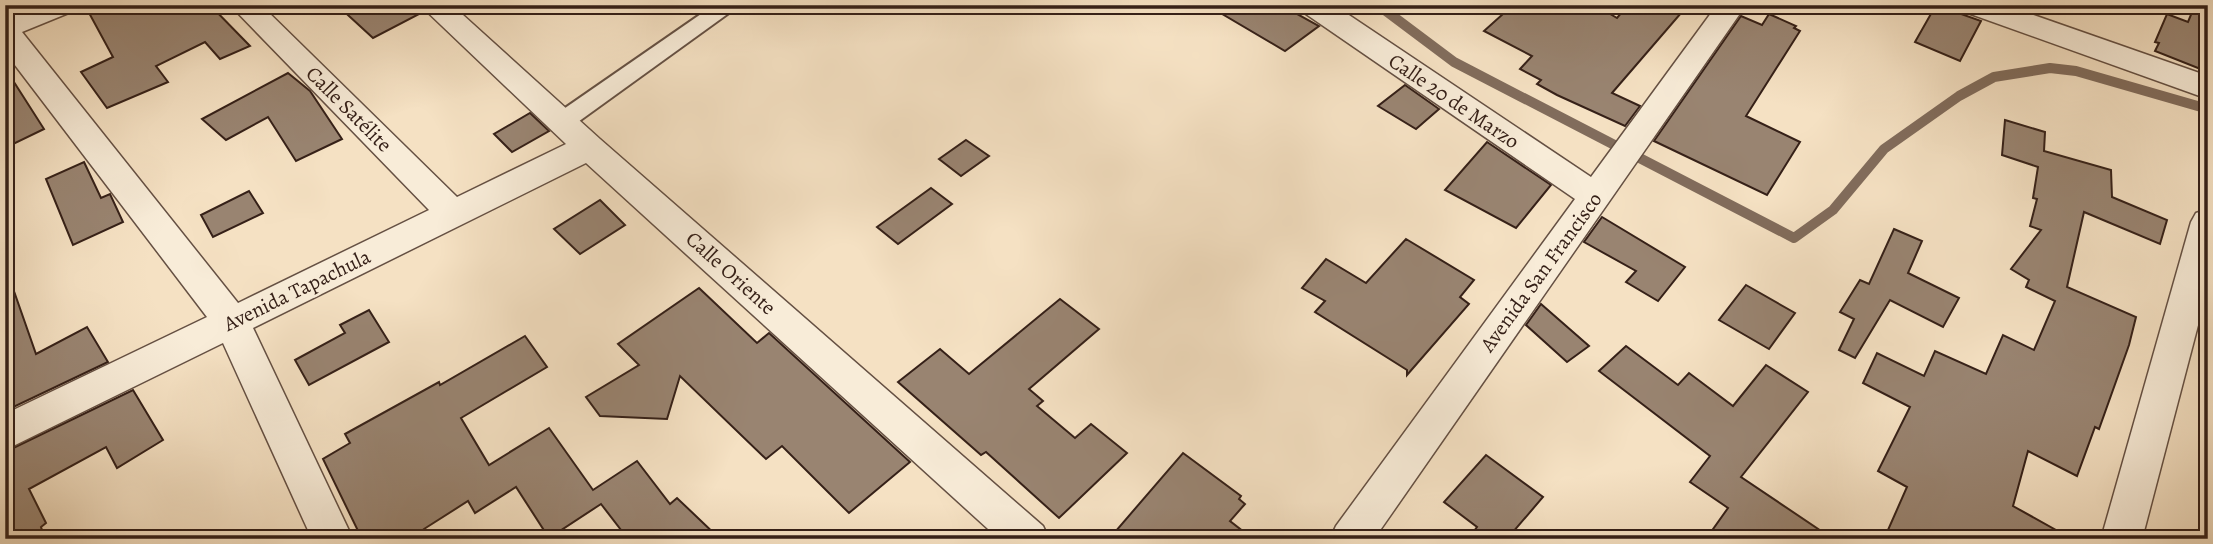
<svg xmlns="http://www.w3.org/2000/svg" width="2213" height="544" font-family="Alegreya,serif">
<rect width="100%" height="100%" fill="#f5e1c3"/>
<filter id="stains"><feTurbulence type="fractalNoise" baseFrequency=".00286" numOctaves="4"/><feColorMatrix values="0 0 0 0 .2 0 0 0 0 .09 0 0 0 0 .02 0 0 0 .5 -.17"/></filter>
<radialGradient id="worn" r=".72"><stop offset=".6" stop-color="#630" stop-opacity="0"/><stop offset="1" stop-color="#630" stop-opacity=".3"/></radialGradient>
<g fill="none" stroke-linecap="round" stroke-linejoin="round">
<path stroke="#816c5c" stroke-width="10" d="M1378,5L1454,62L1794,238L1833,210L1884,149L1959,96L1994,77L2050,68L2076,71L2208,109"/>
</g>
<g fill="#998471" stroke="#352018" stroke-width="2">
<path d="M103,5H210L250,46L220,59L205,42L156,66L168,82L107,108L81,72L113,57L88,11Z"/>
<path d="M337,5H417L423,12L373,38Z"/>
<path d="M1207,5H1281L1319,26L1285,51Z"/>
<path d="M1513,5H1595L1617,18L1628,5H1688L1612,93L1640,106L1625,126L1557,95L1537,84L1541,80L1520,69L1532,56L1484,31Z"/>
<path d="M1936,5L1981,21L1960,61L1915,42Z"/>
<path d="M2195,5H2208V72L2155,51L2159,43L2155,42L2167,14L2188,22Z"/>
<path d="M1769,14L1796,26L1794,28L1800,31L1746,116L1800,142L1767,195L1654,141L1741,16L1762,25Z"/>
<path d="M5,68L44,129L5,148Z"/>
<path d="M288,73L310,91L342,139L296,161L268,117L226,140L202,119Z"/>
<path d="M1405,85L1439,109L1416,129L1378,106Z"/>
<path d="M530,113L549,131L512,152L494,134Z"/>
<path d="M2005,120L2045,132L2044,151L2111,170L2112,197L2167,220L2160,244L2084,212L2067,287L2136,317L2129,345L2099,429L2095,427L2077,476L2028,451L2013,506L2072,539H1884L1907,487L1878,471L1910,407L1863,383L1877,353L1924,376L1935,351L1986,374L2003,335L2034,350L2055,301L2026,287L2029,280L2011,269L2041,230L2030,226L2037,199L2033,198L2038,167L2002,155Z"/>
<path d="M966,140L989,156L961,176L939,159Z"/>
<path d="M1487,142L1551,185L1516,228L1445,190Z"/>
<path d="M84,162L101,198L110,194L123,222L73,245L46,179Z"/>
<path d="M931,188L952,204L898,244L877,227Z"/>
<path d="M249,191L263,213L213,237L201,215Z"/>
<path d="M600,200L625,225L580,254L554,229Z"/>
<path d="M1602,217L1685,267L1658,301L1626,282L1636,271L1584,242Z"/>
<path d="M1894,229L1922,241L1908,273L1959,298L1943,327L1890,300L1855,358L1839,350L1854,319L1840,312L1860,280L1869,284Z"/>
<path d="M1406,239L1474,280L1460,297L1469,304L1407,375V370L1315,312L1325,301L1302,288L1326,259L1366,283Z"/>
<path d="M5,277H9L36,354L87,327L108,362L5,411Z"/>
<path d="M1746,285L1795,313L1769,349L1719,320Z"/>
<path d="M699,288L757,343L769,333L910,462L849,513L782,446L766,459L680,376L667,419L600,416L586,397L639,365L618,344Z"/>
<path d="M1060,299L1099,329L1029,389L1043,401L1037,406L1075,438L1091,424L1127,453L1059,518L986,452L981,455L898,382L940,349L969,374Z"/>
<path d="M1541,304L1589,346L1567,362L1526,325Z"/>
<path d="M369,310L389,342L309,385L295,360L345,333L340,325Z"/>
<path d="M525,336L547,367L461,418L489,465L549,428L593,490L637,461L670,504L677,498L720,539H628L601,504L549,538L516,487L475,513L468,501L424,529L430,539H362L323,459L350,443L345,434L439,382L440,385Z"/>
<path d="M1626,346L1678,385L1689,373L1733,406L1766,365L1808,392L1741,477L1833,539H1706L1728,508L1690,482L1710,456L1599,371Z"/>
<path d="M133,390L163,440L117,468L106,447L29,489L46,523L41,527L45,539H5V452Z"/>
<path d="M1183,453L1241,496L1239,499L1245,504L1230,521L1253,539H1109Z"/>
<path d="M1486,455L1543,497L1507,539H1468L1477,527L1444,502Z"/>
</g>
<g fill="none" stroke-linecap="round" stroke-linejoin="round">
<g stroke="#655043" stroke-width="4">
<path id="pedestrian" d="M714,5H740L571,127L563,129L555,127L551,121L555,115Z"/>
</g>
<g stroke="#655043" stroke-width="3">
<g id="minor">
<path d="M34,5H75L71,12L22,32L238,303L429,210L230,5H261L457,197L566,144L420,5H452L600,139L1043,526L1049,539H999L586,163L253,328L353,539H312L223,343L5,450V414L207,317L5,52V17Z"/>
<path d="M1299,5H1334L1591,177L1717,5H1746L1374,539H1330L1336,526L1575,199L1303,12Z"/>
<path d="M1961,5H2005L2208,76V99L1965,12Z"/>
<path d="M2208,209V287L2142,539H2101L2191,222L2196,213Z"/>
</g>
</g>
<use href="#pedestrian" fill="#f8ecd8" fill-rule="evenodd"/>
<use href="#minor" fill="#f8ecd8" fill-rule="evenodd"/>
</g>
<g text-anchor="middle" dominant-baseline="central" stroke-width="5" stroke-linejoin="round" paint-order="stroke">
<g font-size="21" fill="#352018" stroke="#f8ecd8">
<text transform="translate(1454 101) rotate(34)">Calle 20 de Marzo</text>
<text transform="translate(349 109) rotate(45)">Calle Satélite</text>
<text transform="translate(1541 272) rotate(-54)">Avenida San Francisco</text>
<text transform="translate(731 273) rotate(42)">Calle Oriente</text>
<text transform="translate(297 290) rotate(-26)">Avenida Tapachula</text>
</g>
</g>
<rect width="2213" height="544" fill="none" stroke="#f5e1c3" stroke-width="28"/>
<rect x="7" y="7" width="2199" height="530" fill="none" stroke="#352018" stroke-width="3.5"/>
<rect x="14" y="14" width="2185" height="516" fill="none" stroke="#352018" stroke-width="2"/>
<rect width="100%" height="100%" filter="url(#stains)"/>
<rect width="100%" height="100%" fill="url(#worn)"/>
</svg>
